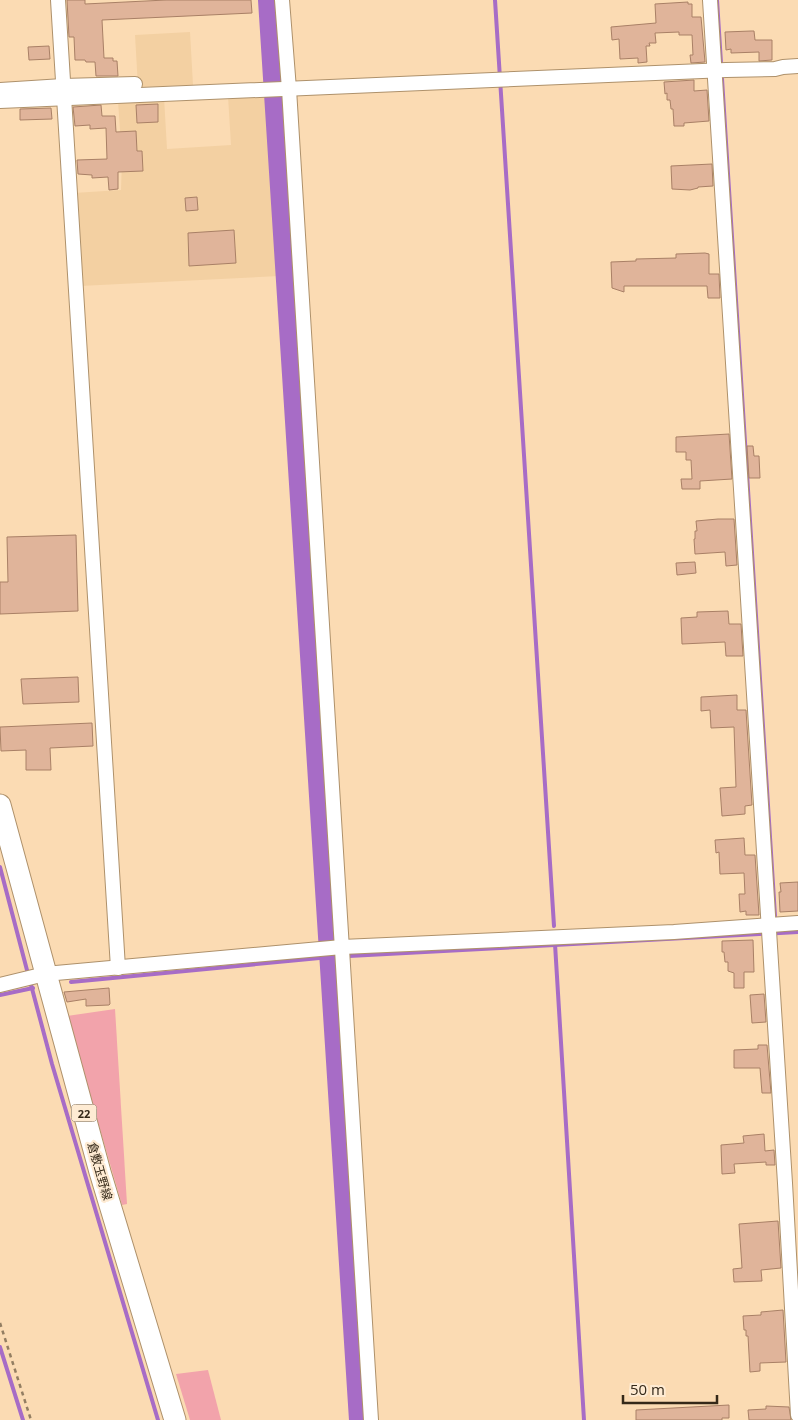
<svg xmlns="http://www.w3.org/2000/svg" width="798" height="1420" font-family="'Open Sans','Noto Sans JP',sans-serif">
<rect width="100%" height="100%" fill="#fbdbb3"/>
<g fill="#f3d0a2">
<path d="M190,32L193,85L138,87L135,35Z"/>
<path d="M268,95L279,276L80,286L74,193L121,190L122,159L118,101L164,97L167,149L231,145L228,96Z"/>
</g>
<g fill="#f2a3ab">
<path d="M115,1009L127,1204L122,1205L67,1016Z"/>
<path d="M208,1370L221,1420H190L176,1374Z"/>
</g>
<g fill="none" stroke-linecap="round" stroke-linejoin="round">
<g stroke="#a76cc6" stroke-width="4">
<path d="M495,0L554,926"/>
<path d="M717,0L775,916"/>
<path d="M0,867L28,974"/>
<path d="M555,944L584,1420"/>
<path d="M30,981L52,1064L158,1420"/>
<path d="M71,982L330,957L798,932"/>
<path d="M0,995L33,988"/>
<path d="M0,1347L23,1420"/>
</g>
<path stroke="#a76cc6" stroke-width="22" d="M269,0L360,1420"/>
</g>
<g fill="#e0b49a" stroke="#a98066">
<path d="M67,0H85V4L166,0H251L252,13L102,20L104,58H113V61H117L118,76H96L95,62H86L85,60H75L74,37H69Z"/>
<path d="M688,2V4H692V17H701L705,62L691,63L690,55H693L692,35H679V32L655,33L656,43H649L650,46H646L647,62L638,63V58L620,59L619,39L612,40L611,27L656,23L655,4Z"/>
<path d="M751,31H754L755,40H772V60L759,61V52L731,53V49L726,50L725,32Z"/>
<path d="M49,46L50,59L29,60L28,47Z"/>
<path d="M694,80V91L707,90L709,121L684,123V126H674L673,109H671L670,100H667V93L665,94L664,82Z"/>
<path d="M158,104V122L137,123L136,105Z"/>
<path d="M101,105L102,116H115L116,132L136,131L137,151H142L143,171L118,172V189L109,190L108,177L92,178V175L78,174L77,160L107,159L106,128L90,129V125L75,126L73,107Z"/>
<path d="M51,108L52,119L20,120V109Z"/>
<path d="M712,164L713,186L698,187V188L690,190L672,189L671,166Z"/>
<path d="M197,197L198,210L186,211L185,198Z"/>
<path d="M234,230L236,263L189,266L188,233Z"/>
<path d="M705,253L709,254V274H719L720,298H708L707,286H624V292L612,288L611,262L636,261V259L676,258V254Z"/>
<path d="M729,434L732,479L700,481V489H682L681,479H692L691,460H686V452H676V437Z"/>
<path d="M747,446H753L754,456H759L760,478H749Z"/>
<path d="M718,519H734L737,565L726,566L725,552L695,554L694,539H695V531H697L696,521Z"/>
<path d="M76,535L78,611L0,614V582H8L7,537Z"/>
<path d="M695,562L696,573L677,575L676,563Z"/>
<path d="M728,611L729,624H741L743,656H726L725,642L682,644L681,618L697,617V612Z"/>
<path d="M78,677L79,702L23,704L21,679Z"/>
<path d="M737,695V710H746L752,805L745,806V814L722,816L720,788L736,787L734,727L711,728L710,710L701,711V697Z"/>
<path d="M92,723L93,746L50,748L51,770H26V750L1,751L0,727Z"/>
<path d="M744,838L745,855H755L759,915H746V911L740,912L739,894H745L744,873L720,874L719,852L716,853L715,840Z"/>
<path d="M798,882V911L780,912L779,892H781L780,883Z"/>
<path d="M753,940L754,972H744V988H734V973L728,971V962H725L724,952H722V941Z"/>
<path d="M109,988L110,1004L109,1005L86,1006V999L67,1002L64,992Z"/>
<path d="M764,994L766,1022L752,1023L750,995Z"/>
<path d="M758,1045H767L771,1093H762L760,1068H734V1050L758,1049Z"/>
<path d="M764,1134L765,1151L774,1150L775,1165H766V1162L734,1164L735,1173L722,1174L721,1145L744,1143L743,1136Z"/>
<path d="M778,1221L781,1268L761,1270L762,1281L734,1282L733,1269L742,1268L739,1224Z"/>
<path d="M783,1310L786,1362L760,1363V1371L750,1372L748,1336H746V1330H744L743,1316L761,1315V1312Z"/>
<path d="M729,1405V1418H722V1420H636V1410Z"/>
<path d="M766,1406L789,1407L791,1420H749L748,1410L766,1409Z"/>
</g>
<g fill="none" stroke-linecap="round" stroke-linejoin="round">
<g stroke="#ae916b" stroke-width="16">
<g id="street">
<path d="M58,0L118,968"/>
<path d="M282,0L289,89L371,1420"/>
<path d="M710,0L785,1183L798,1415"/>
<path d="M0,90L63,86L135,84"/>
<path d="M0,101L726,70L775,69L783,67L798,66"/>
<path d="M0,985L45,974L342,947L674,932L798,923"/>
</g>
</g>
<g stroke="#ae916b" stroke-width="23">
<path id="primary" d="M0,805L100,1172L175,1420"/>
</g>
<path stroke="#937e62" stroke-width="2.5" stroke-dasharray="4 4" stroke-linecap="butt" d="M0,1323L31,1420"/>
<use href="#street" stroke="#fff" stroke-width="14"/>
<use href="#primary" stroke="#fff" stroke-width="21"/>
</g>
<g text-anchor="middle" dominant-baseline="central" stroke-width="4.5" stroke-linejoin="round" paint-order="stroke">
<rect fill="#feebd3" stroke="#716250" stroke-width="1" x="71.5" y="1104.5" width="25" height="17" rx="4"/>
<g font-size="11" font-weight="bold" fill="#342818">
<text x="84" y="1113">22</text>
</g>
<g font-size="12" fill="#342818" stroke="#feebd3">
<text transform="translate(100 1171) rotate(74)">倉敷玉野線</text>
</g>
</g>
<path d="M623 1395v8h94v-8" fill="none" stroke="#342818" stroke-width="2.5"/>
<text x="630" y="1395" font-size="15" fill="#342818" stroke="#feebd3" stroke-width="4" paint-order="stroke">50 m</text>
</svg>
